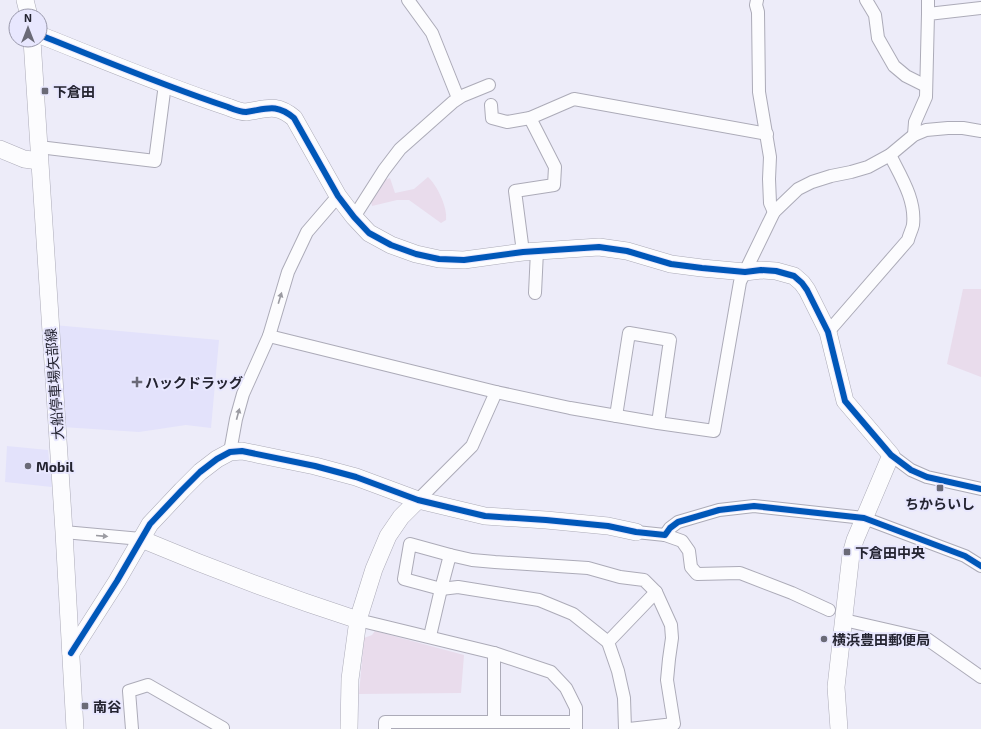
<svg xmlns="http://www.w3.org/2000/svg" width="981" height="729" font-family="'Exo 2','Noto Sans JP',sans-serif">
<rect width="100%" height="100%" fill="#edecf9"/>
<g fill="#e3e2fb">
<path d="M54,325L219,340L211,428L186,425L139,432L62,427Z"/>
<path d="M7,446L48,450L52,487L5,482Z"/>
</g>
<g fill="#e9dcec">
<path d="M428,177C437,185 448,208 446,220L441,223L409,200H397L372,206L371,202L384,180L390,178L395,193L414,189Z"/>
<path d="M963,289H981V377L947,364Z"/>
<path d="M375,631L464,655L461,693L359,694L364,638L372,635Z"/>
</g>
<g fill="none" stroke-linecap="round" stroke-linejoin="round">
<g stroke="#acabb8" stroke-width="14">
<g id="street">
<path d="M408,0L432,33L458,98"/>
<path d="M757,0L756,5L758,12L759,92L770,157L769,179L770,203L774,212"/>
<path d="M866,0L875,15L878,38L894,66L906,76L926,86"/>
<path d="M928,14V0"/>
<path d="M491,105L492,118L507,122L530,118L574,99L767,134"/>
<path d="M914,135L915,122L926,97L928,14L981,8"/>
<path d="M39,147L155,161L165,84"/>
<path d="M354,217L384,170L400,149L453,102L462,96L489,85"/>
<path d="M523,252L515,191L554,185L555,167L530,118"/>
<path d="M535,293L537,251"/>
<path d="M828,332L908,240C909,235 912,230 913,225C916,200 901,177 890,155"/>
<path d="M269,336L496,392L570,408L658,423L714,431L740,282L774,212L798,189L812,182L831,176L851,172L868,167L890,155L914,135L926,130L948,128H963L981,131"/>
<path d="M616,416L629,333L670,340L658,423"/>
<path d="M230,452L236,419L243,394L269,336L288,272L307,232L338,196"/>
<path d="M891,455L911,470L927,477L981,489"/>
<path d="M418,500L472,446L496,392"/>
<path d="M64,532L141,539"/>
<path d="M636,532L665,535L670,528L678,522L719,510L754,506L864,518L965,556L981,566"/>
<path d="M665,535L682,541L689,551L691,567L697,574L740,573L792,593L829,610"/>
<path d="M450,555L410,544L404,579L441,589L458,587L539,600L573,614L608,642"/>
<path d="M358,620L494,653L551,672L566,688L576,708V729"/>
<path d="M844,620L927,639L981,677"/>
<path d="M430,636L441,589L450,555L472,560L495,562L588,568L620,577L644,580L656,592L671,625L672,638L669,659L667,680L674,724L629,729"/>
<path d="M494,722V653"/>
<path d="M132,729L129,691L148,685L223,728V729"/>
<path d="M385,729V722H576"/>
<path d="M625,729L624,698L618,671L608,642L656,592"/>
</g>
</g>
<g stroke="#acabb8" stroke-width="18">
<g id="secondary">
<path d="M25,0L29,16"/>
<path d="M40,35C103,60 164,86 228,107C233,109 240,112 246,112C267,109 276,103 294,118L338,196L354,217L369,233L391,245L416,254L439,259L464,260L523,252L599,247L627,251L671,264L702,268L745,272L761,270L776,271L794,276L802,283L807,290L828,332L845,401L891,455L855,540L851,554L836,687L839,729"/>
<path d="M32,40L64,532L75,729"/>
<path d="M0,149L24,159L39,161"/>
<path d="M141,539C212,569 284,596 358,620"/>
<path d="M71,653L117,581L150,524L182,490L200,472L217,459L230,452L242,451L315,466L356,477L418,500L485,516L546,520L608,526L636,532"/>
<path d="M349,729L350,679L358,620L374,569L388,536L401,517L418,500"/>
</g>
</g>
<use href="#street" stroke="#fcfcfe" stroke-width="12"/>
<use href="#secondary" stroke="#fcfcfe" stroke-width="17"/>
<g stroke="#e8e7fe" stroke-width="8">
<g id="cycleway">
<path d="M40,35C103,60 164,86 228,107C233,109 240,112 246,112C267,109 276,103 294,118L338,196L354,217L369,233L391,245L416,254L439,259L464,260L523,252L599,247L627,251L671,264L702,268L745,272L761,270L776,271L794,276L802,283L807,290L828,332L845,401L891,455L911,470L927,477L981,489"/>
<path d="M71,653L117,581L150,524L182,490L200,472L217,459L230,452L242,451L315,466L356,477L418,500L485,516L546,520L608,526L636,532L665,535L670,528L678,522L719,510L754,506L864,518L965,556L981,566"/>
</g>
</g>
<use href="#cycleway" stroke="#0057b8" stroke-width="6"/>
</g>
<defs><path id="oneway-solid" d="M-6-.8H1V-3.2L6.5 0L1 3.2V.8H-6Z"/></defs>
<g fill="#9b9ba2">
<use href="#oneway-solid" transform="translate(280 298) rotate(-73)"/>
<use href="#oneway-solid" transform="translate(238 414) rotate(-75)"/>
<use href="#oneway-solid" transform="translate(102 536) rotate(5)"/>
</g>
<g fill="#6a6a77" stroke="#e8e7fe" stroke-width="1.5">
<rect x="41" y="87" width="8" height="8" rx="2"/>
<path d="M135 376h4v4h4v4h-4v4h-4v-4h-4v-4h4z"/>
<circle cx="28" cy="466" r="4"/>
<rect x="936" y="484" width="8" height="8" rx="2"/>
<rect x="843" y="548" width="8" height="8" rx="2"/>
<circle cx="824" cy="639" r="4"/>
<rect x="81" y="702" width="8" height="8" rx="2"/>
</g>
<g text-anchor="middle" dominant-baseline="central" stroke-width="4" stroke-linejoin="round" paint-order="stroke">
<g font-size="14" font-weight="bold" fill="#242431" stroke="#e8e7fe" text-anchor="start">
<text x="53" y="91">下倉田</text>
<text x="145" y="382">ハックドラッグ</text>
<text x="36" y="466">Mobil</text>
<text x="940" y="503" text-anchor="middle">ちからいし</text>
<text x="855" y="552">下倉田中央</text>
<text x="832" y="639">横浜豊田郵便局</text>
<text x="93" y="706">南谷</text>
</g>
<g font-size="14" fill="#242431" stroke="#e8e7fe">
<text transform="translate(54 384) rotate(-94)">大船停車場矢部線</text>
</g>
</g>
<g transform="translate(28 28)"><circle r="19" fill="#e8e7fe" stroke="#9a99ac"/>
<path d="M0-3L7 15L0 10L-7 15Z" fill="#6a6a77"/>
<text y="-6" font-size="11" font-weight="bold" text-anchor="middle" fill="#242431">N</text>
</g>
</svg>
